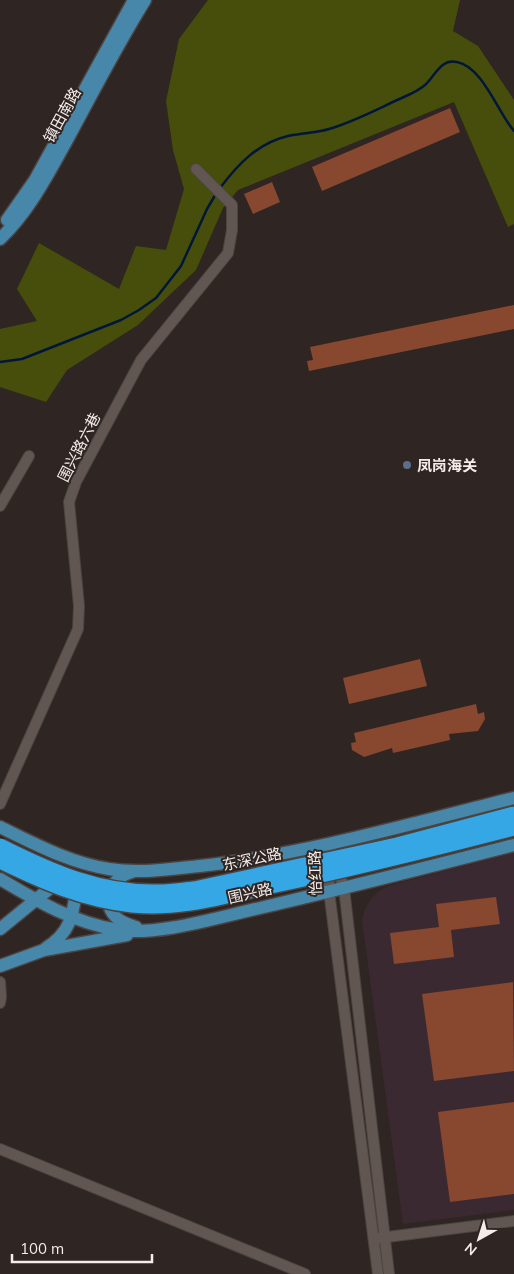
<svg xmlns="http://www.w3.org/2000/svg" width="514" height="1274" font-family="Mulish,'Noto Sans SC',sans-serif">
<rect width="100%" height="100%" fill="#2f2522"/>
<path fill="#3b2932" d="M514,853V1210L403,1224L362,920L365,909L371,899L379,891L388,886Z"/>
<path fill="#474e0b" d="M208,0H460L453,31L478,46L514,100V224L508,227L454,102L238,190L223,208L196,270L138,325L67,370L46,402L0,387V329L37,321L17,289L39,243L119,289L136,246L166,250L184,189L173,150L166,101L179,39Z"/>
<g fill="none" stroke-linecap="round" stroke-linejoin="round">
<g stroke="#00173b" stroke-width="2.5">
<path d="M220,188C238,164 258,143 288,136C302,133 316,133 329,129C356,121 381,107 406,96C413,93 419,90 425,85C435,76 441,58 457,62C483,67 498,113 514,131"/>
<path d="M0,362L22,359L121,320L139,310L156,298L181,266L207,209L217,192"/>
</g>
</g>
<g fill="#88472f">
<path d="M450,108L460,132L322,191L312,167Z"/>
<path d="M272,182L280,202L253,214L244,194Z"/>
<path d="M514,305V329L309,371L307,361L313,360L310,347Z"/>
<path d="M420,659L427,686L349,704L343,678Z"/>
<path d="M476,704L478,714L484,712L485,719L478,731L449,734L450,740L393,753L392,748L364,757L352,750L351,743L356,742L354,733Z"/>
<path d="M496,897L500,924L451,930L454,957L394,964L390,933L439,927L436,904Z"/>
<path d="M513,982L514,1071L434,1081L422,994Z"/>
<path d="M514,1102V1194L450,1202L438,1112Z"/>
</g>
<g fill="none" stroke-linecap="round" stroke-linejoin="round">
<g stroke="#4c4441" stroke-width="12">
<g id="minor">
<path d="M0,506L29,456"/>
<path d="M0,804L78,629L79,606L69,502L76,482L141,360L228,253L232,230V205L196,169"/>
<path d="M329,843L344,888L389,1274"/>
<path d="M329,869V891L378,1274"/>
<path d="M0,982L1,997L0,1003"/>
<path d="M0,1149L305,1274"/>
<path d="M379,1238L514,1221"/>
</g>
</g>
<g stroke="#4c4441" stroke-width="15">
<g id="major">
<path d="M7,220L35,180L134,0"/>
<path d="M0,239C30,210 48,174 68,138C93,92 117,45 145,0"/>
<path d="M0,827C35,844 70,863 109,869C139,874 170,869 200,866C306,854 410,824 514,798"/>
<path d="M132,872C111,877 99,903 118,919C123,923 130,925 136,927"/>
<path d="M0,879C37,901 74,923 118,930C158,936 219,917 260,908C345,888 429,867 514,845"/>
<path d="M0,929L60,880"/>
<path d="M46,948C72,932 73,913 77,885"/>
<path d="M0,966L44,950L127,935"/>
</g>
</g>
<use href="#minor" stroke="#615652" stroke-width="10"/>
<use href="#major" stroke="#4787aa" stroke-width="12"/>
<g stroke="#4c4441" stroke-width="18" stroke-linecap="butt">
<g id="highway-bridge">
<path d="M0,846C52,872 101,894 160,892C171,892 183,890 194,889L397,845L514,814"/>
<path d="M0,861C43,882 84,900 132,905C179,910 225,896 271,886C352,869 433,849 514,828"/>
</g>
</g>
<use href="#highway-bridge" stroke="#35a7e4" stroke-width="15"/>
</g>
<circle fill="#5c6f8a" stroke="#2f2522" stroke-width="2" cx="407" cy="465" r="5"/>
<g text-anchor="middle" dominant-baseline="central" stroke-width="4" stroke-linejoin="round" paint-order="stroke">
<g font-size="15" fill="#f4edeb" stroke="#2f2522">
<text transform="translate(62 115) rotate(-61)">镇田南路</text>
<text transform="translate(79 447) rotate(-63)">围兴路六巷</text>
<text transform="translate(252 859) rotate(-12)">东深公路</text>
<text transform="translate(315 873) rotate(-92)">怡红路</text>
<text transform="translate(250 893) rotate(-13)">围兴路</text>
</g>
<g font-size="15" font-weight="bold" fill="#f4edeb" stroke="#2f2522" text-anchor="start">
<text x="417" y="465">凤岗海关</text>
</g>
</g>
<g transform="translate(479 1239) rotate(219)" stroke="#2f2522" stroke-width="4" paint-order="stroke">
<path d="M0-4L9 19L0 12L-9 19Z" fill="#f4edeb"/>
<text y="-8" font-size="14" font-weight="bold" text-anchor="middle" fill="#f4edeb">N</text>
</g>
<path d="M12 1254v8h140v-8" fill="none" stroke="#f4edeb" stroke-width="2.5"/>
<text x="20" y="1254" font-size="15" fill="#f4edeb" stroke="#2f2522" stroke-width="4" paint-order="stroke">100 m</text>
</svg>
